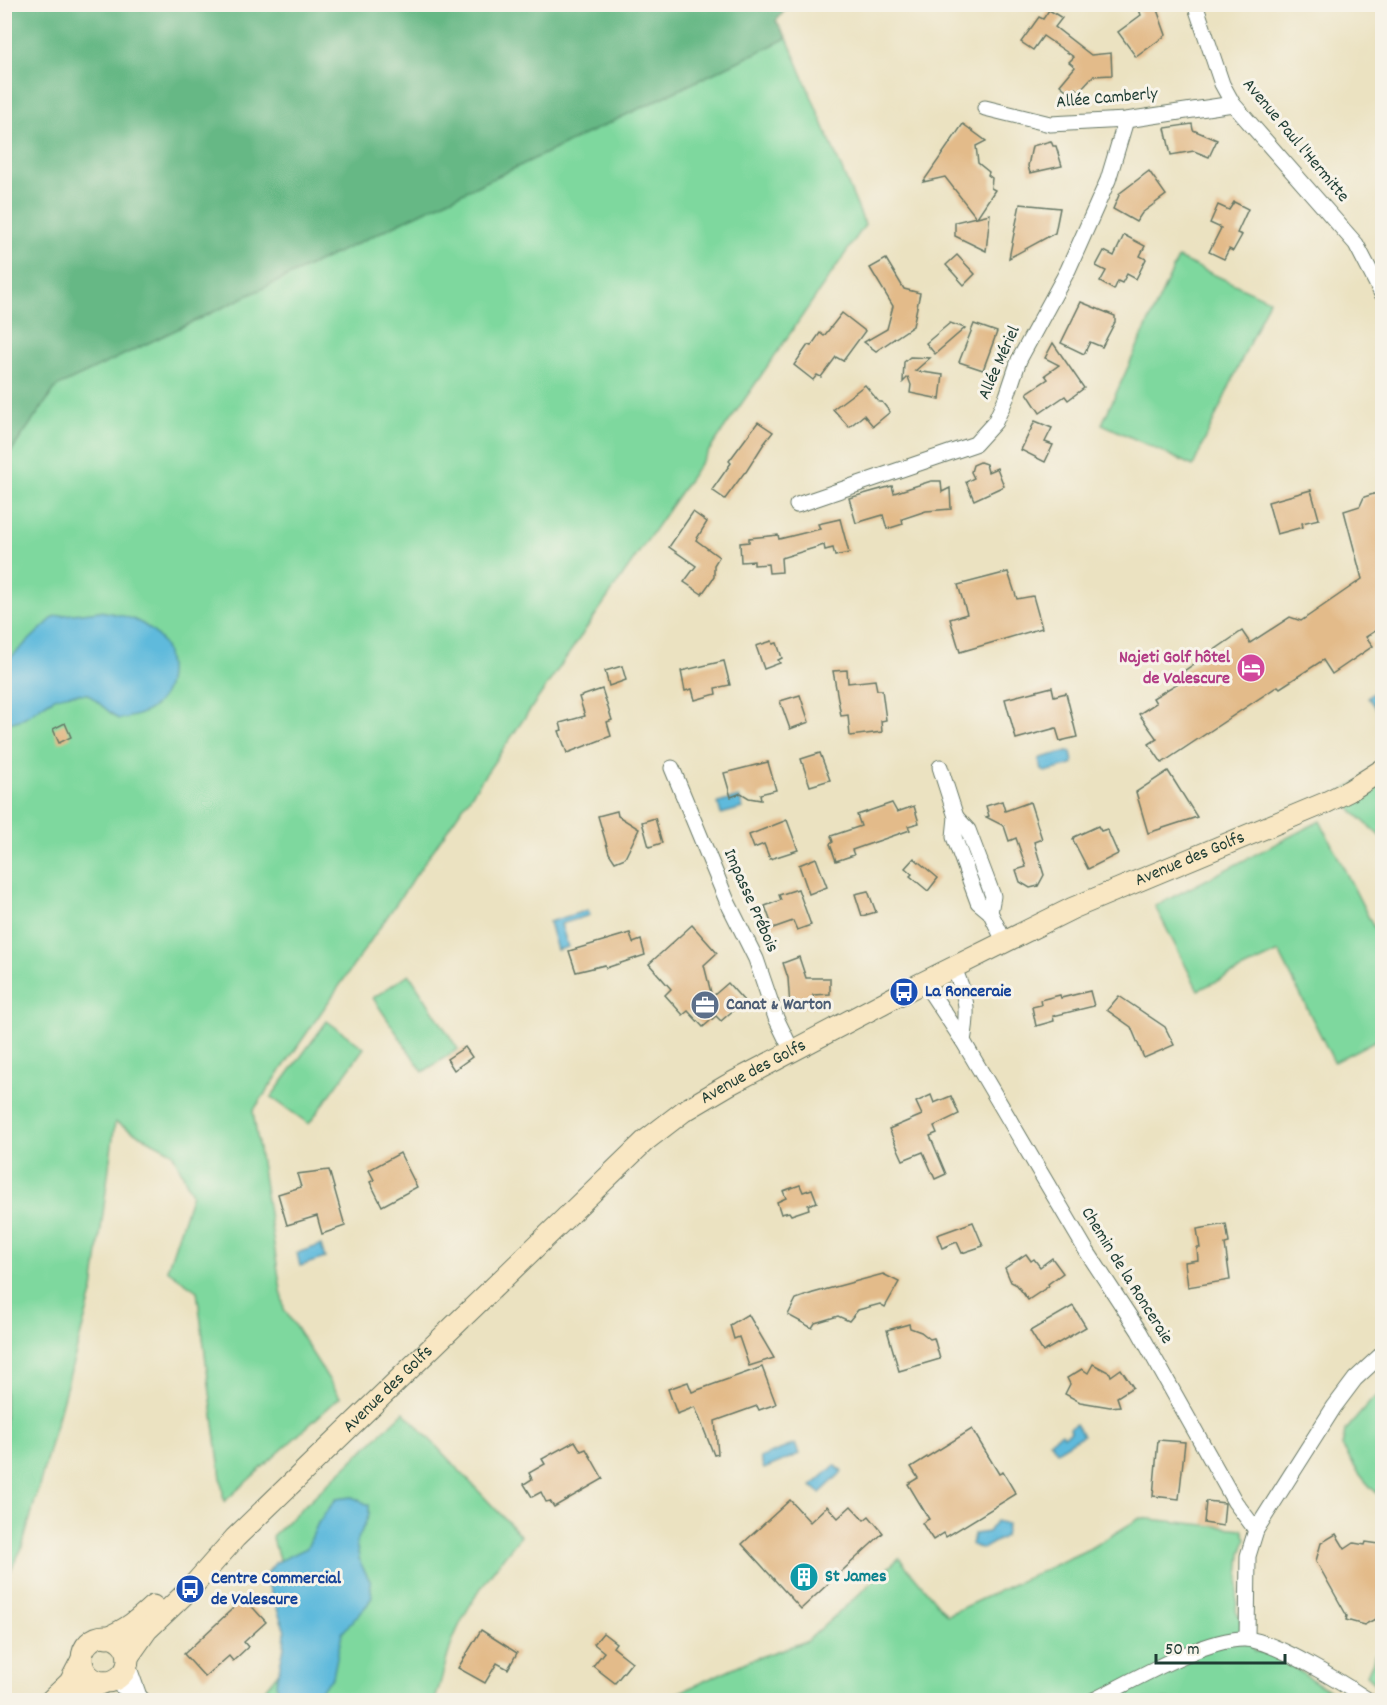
<svg xmlns="http://www.w3.org/2000/svg" width="1387" height="1705" font-family="Dekko,sans-serif">
<rect width="100%" height="100%" fill="#f7f3e8"/>
<filter id="ink" filterUnits="userSpaceOnUse"><feTurbulence type="fractalNoise" baseFrequency=".0167" numOctaves="2"/><feDisplacementMap in="SourceGraphic" scale="12" xChannelSelector="R" yChannelSelector="G"/><feConvolveMatrix kernelMatrix="1 2 1 2 8 2 1 2 1" color-interpolation-filters="sRGB"/></filter>
<filter id="wash" filterUnits="userSpaceOnUse"><feTurbulence type="fractalNoise" baseFrequency=".008" numOctaves="4" result="noise"/><feDisplacementMap in="SourceGraphic" scale="24" xChannelSelector="R" yChannelSelector="G"/><feGaussianBlur stdDeviation="1.35" result="paint"/><feColorMatrix in="noise" values="0 0 0 0 0 0 0 0 0 0 0 0 0 0 0 0 0 1.4 0 .05"/><feComposite in="paint" operator="in"/></filter>
<g filter="url(#wash)">
<rect width="100%" height="100%" fill="#ebe2c1"/>
<g fill="#7ed89e" stroke="#4e8a69" stroke-width="1.5">
<path d="M787,38L865,225L253,1111L284,1309L340,1397L224,1502L197,1291L167,1270L192,1194L172,1152L115,1122L93,1290L22,1548L5,1581V460L56,387Z"/>
<path d="M1178,258L1269,300L1193,466L1102,424Z"/>
<path d="M1382,767V838L1347,806L1338,794Z"/>
<path d="M1320,821L1382,944V1037L1334,1062L1279,952L1198,990L1155,906Z"/>
<path d="M409,974L458,1049L423,1072L373,998Z"/>
<path d="M327,1021L364,1048L309,1124L271,1097Z"/>
<path d="M1382,1392V1497C1364,1484 1353,1465 1342,1446L1345,1431L1370,1402Z"/>
<path d="M404,1412L521,1536C495,1567 470,1599 454,1637C446,1658 442,1680 435,1700H256L291,1657L296,1614L272,1536Z"/>
<path d="M1140,1518L1242,1529L1246,1539L1241,1554L1236,1611L1255,1651C1280,1654 1291,1666 1311,1679C1323,1687 1336,1694 1349,1700H663L748,1661L807,1641L899,1558L947,1615L1089,1549Z"/>
<path d="M1382,1648V1693L1367,1675L1376,1654Z"/>
</g>
<path fill="#66b885" stroke="#427a5c" stroke-width="1.5" d="M5,4H789V5L776,21L787,38L56,387L5,460Z"/>
<g fill="#5ebadc" stroke="#3e7c88" stroke-width="1.5">
<path d="M100,611C124,615 145,620 161,640C167,647 168,658 169,666C171,701 149,716 118,719L88,694C77,693 61,694 51,700C34,710 24,722 5,723V661L9,659L55,616Z"/>
<path d="M1382,687V712L1379,714L1368,697Z"/>
<path d="M1068,751L1071,752L1073,762L1072,765L1045,772L1042,770L1039,760L1041,758Z"/>
<path d="M739,797L743,808L721,814L718,803Z"/>
<path d="M588,910L590,915L561,924L568,947L557,950L549,922Z"/>
<path d="M321,1245L325,1258L300,1266L297,1253Z"/>
<path d="M1076,1424L1083,1435L1057,1451L1050,1441L1062,1433L1064,1436L1071,1432L1070,1428Z"/>
<path d="M795,1444L799,1454L764,1469L760,1458Z"/>
<path d="M835,1465L842,1472L820,1493L812,1486Z"/>
<path d="M352,1497L369,1505V1515L356,1543L360,1562L370,1581L372,1597L367,1605L342,1633L333,1677L312,1700H278L276,1683L284,1647L285,1631L265,1576L275,1563L307,1548L318,1523L336,1499Z"/>
<path d="M996,1521L1007,1524L1005,1536L983,1549L972,1545L974,1534L988,1532Z"/>
</g>
<g id="blocks">
<g fill="#e3bb8a">
<path d="M1137,4H1155L1166,35L1136,57L1118,32L1141,15Z"/>
<path d="M1049,10L1062,18L1055,27L1091,55L1111,53L1112,75L1093,76L1079,91L1076,88L1070,93L1060,85L1075,67L1069,62L1074,57L1043,36L1033,50L1021,42L1039,17L1043,19Z"/>
<path d="M963,124L986,141L976,146L978,163L989,172L988,175L992,178L991,188L995,190L977,217L990,214L986,251L955,236V222L976,217L945,177L923,182Z"/>
<path d="M1192,124L1193,130L1217,140L1209,157L1194,151L1171,155L1165,128Z"/>
<path d="M1051,141L1053,146H1056L1062,166L1030,173L1028,166L1032,146Z"/>
<path d="M1149,171L1166,195L1142,213L1136,222L1113,209L1120,193Z"/>
<path d="M1234,202L1248,209L1237,233L1242,235L1233,251L1229,249L1224,259L1209,252L1221,228L1210,223L1218,205L1229,210Z"/>
<path d="M1020,204L1060,208L1055,233L1009,258Z"/>
<path d="M1124,235L1145,246L1140,256L1146,259L1136,279L1127,274L1122,283L1118,281L1114,290L1100,282L1106,271L1096,266L1104,251L1114,256Z"/>
<path d="M957,255L975,274L964,285L946,265Z"/>
<path d="M886,259L904,289L920,293L913,326L876,351L864,342L887,329L893,306L870,268Z"/>
<path d="M1081,302L1115,316V322L1102,347L1090,342L1084,354L1061,343Z"/>
<path d="M842,313L865,331L843,361L836,357L821,377L817,375L813,380L794,365L808,345L811,346L820,333L824,336Z"/>
<path d="M950,323L965,328L935,354L926,343Z"/>
<path d="M974,324L997,332L983,370L959,362Z"/>
<path d="M1053,343L1084,388L1068,400L1065,396L1040,413L1027,393L1048,379L1045,375L1059,365L1045,358Z"/>
<path d="M910,357L930,358L915,371L943,375L940,399L910,393L911,385L908,377L903,382L904,362Z"/>
<path d="M865,385L879,402H882L890,412L873,426L864,415L849,427L833,409Z"/>
<path d="M1035,421L1052,428L1045,442L1053,445L1045,462L1021,450Z"/>
<path d="M758,422L773,432L763,445L746,472L744,473L725,499L712,490L731,463L729,461Z"/>
<path d="M980,462L986,464L988,472L997,468L1004,486L974,500L966,482L974,478L971,472L973,465Z"/>
<path d="M931,481H941L942,492L950,488L951,509L926,511L902,519L903,524L887,529L883,515L856,523L849,498L892,486L894,493Z"/>
<path d="M1311,490L1319,519L1302,523L1303,527L1277,534L1268,502Z"/>
<path d="M1380,492L1383,499V626L1366,637L1373,646L1332,674L1323,660L1280,688L1278,686L1162,763L1149,744L1157,739L1139,714L1156,703L1153,698L1188,677L1184,671L1242,631L1250,643L1290,617L1301,621L1362,579L1344,511L1360,506L1364,497Z"/>
<path d="M693,512L707,522L696,540L719,557L714,565V577L702,594L684,582L696,566L669,547Z"/>
<path d="M840,519L849,553L835,556L833,548L825,550L824,545L781,558L782,572L769,573L768,564L754,565V561L741,562L740,543L749,542V538L778,535L779,539L820,529L818,524Z"/>
<path d="M1008,572L1017,599L1033,596L1042,628L960,652L950,619L967,614L958,585Z"/>
<path d="M772,641L773,644L777,643L782,658L778,660L780,663L764,669L756,646Z"/>
<path d="M724,661L730,685L715,688L716,694L695,700L692,689L685,691L681,671Z"/>
<path d="M622,666L626,680L609,686L605,671Z"/>
<path d="M847,670L848,683L875,680L877,690H882L886,720L881,721L882,732L850,736L848,715L841,716L833,671Z"/>
<path d="M1052,687L1054,696L1066,693L1077,737L1060,741L1056,728L1016,739L1005,699Z"/>
<path d="M602,689L612,720L607,722L611,736L567,753L559,731L562,730L560,723L585,716L579,697Z"/>
<path d="M800,695L809,722L790,729L780,701Z"/>
<path d="M65,723L71,737L59,743L53,729Z"/>
<path d="M820,753L830,780L810,786L801,759Z"/>
<path d="M768,762L776,790L760,794L761,800L749,798L741,793L731,797L724,773Z"/>
<path d="M1168,771L1197,817L1148,833L1136,792Z"/>
<path d="M1002,801L1005,811L1030,802L1042,839L1034,842L1044,875L1038,886L1030,888L1020,882L1016,870L1026,867L1016,838L1009,841L1004,826L986,817L989,816L986,806Z"/>
<path d="M892,803L897,812L914,806L919,823L908,826L910,830L852,850L854,855L836,861L830,844L833,842L831,836L861,826L857,815Z"/>
<path d="M617,811L618,816L639,829L625,858L615,862L609,853L598,816Z"/>
<path d="M655,818L662,843L649,847L642,822Z"/>
<path d="M787,820L798,850L770,859L764,844L754,848L749,835Z"/>
<path d="M1098,826L1101,831L1107,829L1118,854L1088,869L1073,840L1074,837Z"/>
<path d="M816,858L827,887L809,894L799,865Z"/>
<path d="M914,858L938,878L928,891L910,876L912,874L905,868Z"/>
<path d="M798,889L811,925L797,930L793,921L773,928L765,906L781,900L779,895Z"/>
<path d="M868,891L876,912L862,916L855,894Z"/>
<path d="M692,925L717,953L704,965L712,997L728,983L744,1001L721,1021L716,1016L703,1027L688,1011L683,1015L665,995L671,989L649,964Z"/>
<path d="M630,933L633,943L641,940L645,955L606,968L605,965L576,972L569,951Z"/>
<path d="M799,957L806,978H830V994L813,995V1007H790L788,978L783,963Z"/>
<path d="M1090,991L1094,1006L1053,1016L1054,1021L1036,1026L1032,1007L1041,1005L1040,1000L1060,995L1061,998Z"/>
<path d="M1119,996L1165,1027L1174,1045L1144,1058L1131,1027L1107,1010Z"/>
<path d="M465,1047L472,1057L454,1070L447,1059Z"/>
<path d="M931,1095L934,1103L951,1096L959,1114L934,1126L937,1133L930,1136L946,1174L935,1179L923,1152L903,1160L889,1129L922,1115L916,1102Z"/>
<path d="M400,1153L417,1187L382,1206L370,1182L374,1180L369,1170Z"/>
<path d="M329,1170L345,1226L322,1234L317,1216L287,1225L278,1194L301,1187L297,1174Z"/>
<path d="M800,1185L803,1192L812,1189L817,1202L808,1205L809,1209L791,1215L789,1212L781,1214L777,1202L786,1198L783,1191Z"/>
<path d="M973,1222L983,1246L962,1253L957,1242L942,1248L937,1235Z"/>
<path d="M1226,1224L1229,1243L1225,1244L1230,1280L1188,1287L1185,1262L1198,1260L1197,1248H1200L1197,1229Z"/>
<path d="M1026,1254L1031,1261L1034,1259L1040,1267L1052,1258L1063,1273L1048,1284L1049,1286L1028,1300L1017,1285L1011,1282L1005,1268Z"/>
<path d="M883,1274L899,1282L885,1307L880,1304L858,1310L849,1321L838,1316L815,1323L812,1328L788,1315L796,1299L813,1293Z"/>
<path d="M1073,1306L1086,1327L1043,1352L1030,1331Z"/>
<path d="M748,1314L774,1358L749,1366L739,1337L734,1339L730,1325Z"/>
<path d="M909,1324L910,1328L921,1332L930,1339L934,1338L940,1359L899,1371L887,1330Z"/>
<path d="M1093,1364L1110,1373L1111,1376L1121,1369L1133,1387L1117,1397L1120,1406L1110,1407L1080,1402L1065,1394L1070,1384L1067,1378L1082,1369L1088,1373Z"/>
<path d="M762,1367L776,1404L759,1410L757,1406L715,1421L718,1454L714,1455L695,1407L677,1414L668,1389L688,1382L692,1392Z"/>
<path d="M972,1429L999,1474L1003,1472L1016,1494L946,1537L944,1533L933,1540L922,1523L929,1519L908,1484L918,1478L911,1467Z"/>
<path d="M1158,1440L1185,1442L1179,1499L1153,1496Z"/>
<path d="M575,1441L581,1451L586,1449L603,1479L554,1507L550,1501L546,1502L541,1492L532,1497L524,1484L532,1479L529,1473L545,1464L542,1459Z"/>
<path d="M790,1500L810,1522L827,1506L838,1518L851,1506L864,1520L869,1516L883,1533L801,1609L742,1544Z"/>
<path d="M1206,1501L1225,1503L1223,1526L1204,1523Z"/>
<path d="M1336,1534L1345,1549L1354,1543L1365,1545L1366,1542L1379,1544L1383,1551V1615L1364,1625L1346,1620L1347,1616L1316,1561L1321,1543Z"/>
<path d="M244,1598L266,1622L244,1642L248,1647L233,1661L229,1656L205,1677L184,1654Z"/>
<path d="M481,1630L517,1653L508,1669L497,1663L485,1683L458,1668Z"/>
<path d="M603,1633L616,1643L613,1647L632,1662L615,1683L593,1666L604,1652L594,1644Z"/>
</g>
</g>
</g>
<g filter="url(#ink)">
<use href="#blocks" fill-opacity="0" stroke="#667765" stroke-width="1.5"/>
<g fill="none" stroke-linecap="round" stroke-linejoin="round">
<g stroke="#667765" stroke-width="17">
<g id="street">
<path d="M1195,4L1222,84L1233,104L1356,244L1382,294"/>
<path d="M985,108L1050,124L1126,120L1233,104"/>
<path d="M797,505L975,444L995,422L1007,396L1019,360L1068,270L1108,180L1126,120"/>
<path d="M940,767L956,817L954,837L978,902L990,912L1004,941"/>
<path d="M672,768L727,901L756,959L776,1018L792,1051"/>
<path d="M956,817L968,830L993,896L990,912"/>
<path d="M953,967C967,996 969,1009 963,1041"/>
<path d="M924,982L963,1041L1086,1250L1139,1331L1235,1502L1256,1530"/>
<path d="M1247,1639L1248,1556L1256,1530L1334,1407L1355,1379L1382,1354"/>
<path d="M128,1665L139,1696L143,1700"/>
<path d="M112,1681L139,1696"/>
<path d="M1094,1700C1131,1682 1206,1637 1246,1639C1275,1641 1342,1683 1368,1700"/>
</g>
</g>
<g stroke="#667765" stroke-width="23">
<g id="secondary">
<circle cx="105" cy="1659" r="23"/>
<path d="M107,1637C126,1630 139,1619 153,1606"/>
<path id="s1" d="M128,1657L147,1630L190,1589L235,1538L645,1141L684,1111L728,1085L904,992L1073,908L1325,803L1349,791L1382,770"/>
<path d="M51,1700L70,1682L82,1659"/>
<path d="M72,1700L91,1688L105,1682"/>
</g>
</g>
<use href="#street" stroke="#fff" stroke-width="15"/>
<use href="#secondary" stroke="#f9e7c3" stroke-width="21"/>
</g>
</g>
<defs>
<g id="hotel-disc" transform="scale(1.5)"><circle r="9.5" fill="#d1479c" stroke="#f7f3e8"/><path d="M-6-4.5h1.5V1H6V5H4.5V3h-9V5H-6ZM-4 0a1.8 1.8 0 1 1 3.6 0ZM.5 0V-2.5h3Q6-2.5 6 0Z" fill="#fff"/></g>
<g id="bus-disc" transform="scale(1.5)"><circle r="9.5" fill="#1a4fb4" stroke="#f7f3e8"/><path d="M-5-6H5V4H4V6H2V4H-2V6H-4V4H-5ZM-3.5-4V0h7V-4ZM-3.5 1.2v1.5H-2V1.2ZM2 1.2v1.5H3.5V1.2Z" fill="#fff"/></g>
<g id="office-disc" transform="scale(1.5)"><circle r="9.5" fill="#5c6f8a" stroke="#f7f3e8"/><path d="M-6-3h4V-5.5h4V-3h4V5H-6ZM-1-4.5V-3h2v-1.5ZM-6 0V1H6V0Z" fill="#fff"/></g>
<g id="building-disc" transform="scale(1.5)"><circle r="9.5" fill="#0f9aa8" stroke="#f7f3e8"/><path d="M-4-6H4V6H1V3H-1V6H-4ZM-2.5-4.3h1.7v1.8h-1.7ZM.8-4.3h1.7v1.8H.8ZM-2.5-1h1.7V.8h-1.7ZM.8-1h1.7V.8H.8Z" fill="#fff"/></g>
</defs>
<g fill-rule="evenodd">
<use href="#hotel-disc" x="1251" y="668"/>
<use href="#bus-disc" x="904" y="992"/>
<use href="#office-disc" x="705" y="1005"/>
<use href="#building-disc" x="804" y="1577"/>
<use href="#bus-disc" x="190" y="1589"/>
</g>
<g text-anchor="middle" dominant-baseline="central" stroke-width="6" stroke-linejoin="round" paint-order="stroke">
<g font-size="18" fill="#1f3d34" stroke="#f7f3e8">
<text transform="translate(1107 99) rotate(-5)">Allée Camberly</text>
<text transform="translate(1295 141) rotate(50)">Avenue Paul l'Hermitte</text>
<text transform="translate(1000 363) rotate(-66)">Allée Mériel</text>
<text stroke="none"><textPath href="#s1" startOffset="1346">Avenue des Golfs</textPath></text>
<text transform="translate(750 901) rotate(66)">Impasse Prébois</text>
<text stroke="none"><textPath href="#s1" startOffset="860">Avenue des Golfs</textPath></text>
<text transform="translate(1126 1276) rotate(58)">Chemin de la Ronceraie</text>
<text stroke="none"><textPath href="#s1" startOffset="374">Avenue des Golfs</textPath></text>
</g>
<g font-size="18" font-weight="bold" fill="#b23c85" stroke="#f7f3e8" text-anchor="end">
<text x="1230" y="658">Najeti Golf hôtel<tspan x="1230" dy="21">de Valescure</tspan></text>
</g>
<g font-size="18" font-weight="bold" fill="#164399" stroke="#f7f3e8" text-anchor="start">
<text x="925" y="992">La Ronceraie</text>
<text x="211" y="1579">Centre Commercial<tspan x="211" dy="21">de Valescure</tspan></text>
</g>
<g font-size="18" font-weight="bold" fill="#4e5e75" stroke="#f7f3e8" text-anchor="start">
<text x="726" y="1005">Canat &amp; Warton</text>
</g>
<g font-size="18" font-weight="bold" fill="#0d838f" stroke="#f7f3e8" text-anchor="start">
<text x="825" y="1577">St James</text>
</g>
</g>
<rect width="1387" height="1705" fill="none" stroke="#f7f3e8" stroke-width="24"/>
<path d="M1156 1654v9h129v-9" fill="none" stroke="#1f3d34" stroke-width="3"/>
<text x="1165" y="1654" font-size="18" fill="#1f3d34" stroke="#f7f3e8" stroke-width="4.5" paint-order="stroke">50 m</text>
</svg>
